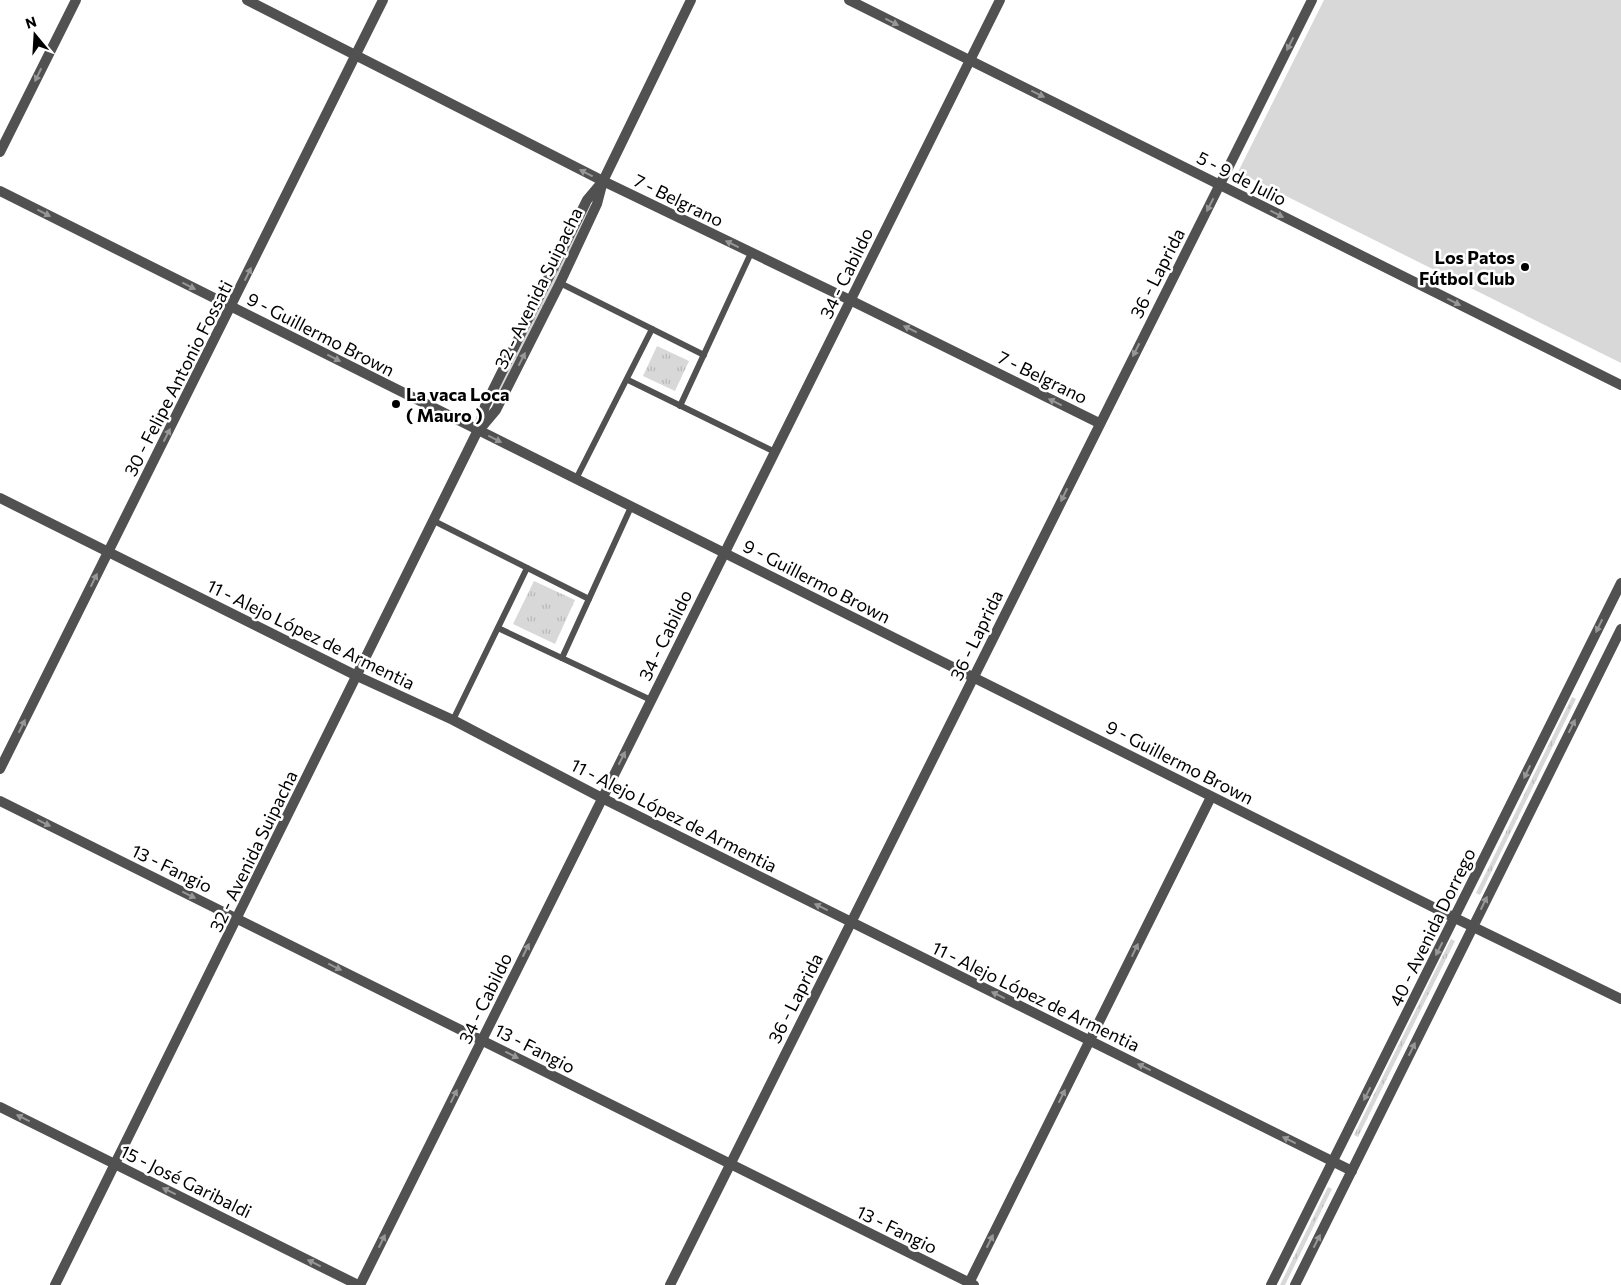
<svg xmlns="http://www.w3.org/2000/svg" width="1621" height="1285" font-family="Commissioner,sans-serif">
<defs>
<pattern id="grass-tufts" width="24" height="20" patternUnits="userSpaceOnUse" patternTransform="scale(1.25)"><rect width="24" height="20" fill="#d8d8d8"/><path d="M3 7l-1-3M5 7V3M7 7l1-3M15 17l-1-3M17 17v-4M19 17l1-3" fill="none" stroke="#b8b8b8"/></pattern>
</defs>
<rect width="100%" height="100%" fill="#fff"/>
<g fill="url(#grass-tufts)">
<path d="M588,204L592,206L496,402L492,400Z"/>
<path d="M657,346L689,361L675,391L643,376Z"/>
<path d="M534,581L575,600L555,644L513,624Z"/>
<path d="M1572,697L1576,699L1480,895L1476,893Z"/>
<path d="M1451,939L1455,941L1358,1137L1354,1135Z"/>
<path d="M1328,1187L1332,1189L1285,1285H1280Z"/>
</g>
<path fill="#d8d8d8" d="M1324,0H1621V363L1238,172Z"/>
<g fill="none" stroke-linecap="round" stroke-linejoin="round">
<g stroke="#515151" stroke-width="6">
<path d="M560,283L704,355"/>
<path d="M628,380L775,452"/>
<path d="M680,406L751,253"/>
<path d="M576,479L652,329"/>
<path d="M434,521L589,599"/>
<path d="M498,628L651,700"/>
<path d="M562,658L631,507"/>
<path d="M453,720L527,568"/>
</g>
<g stroke="#515151" stroke-width="10">
<path d="M247,0L603,181L850,300L1099,423"/>
<path d="M849,0L1621,385"/>
<path d="M0,152L76,0"/>
<path d="M0,191L1455,918L1621,999"/>
<path d="M0,498L357,676L453,720L602,798L1352,1171"/>
<path d="M0,769L383,0"/>
<path d="M0,801L974,1285"/>
<path d="M0,1107L358,1285"/>
<path d="M360,1285L1000,0"/>
<path d="M670,1285L1312,0"/>
<path d="M968,1285L1211,797"/>
</g>
<g stroke="#515151" stroke-width="10">
<path d="M480,429L496,410L560,283L597,204L603,181L691,0"/>
<path d="M55,1285L478,430L485,406L587,200L603,181"/>
<path d="M1271,1285L1621,583"/>
<path d="M1295,1285L1621,629"/>
</g>
</g>
<defs><path id="oneway-solid" d="M-6-.8H1V-3.2L6.5 0L1 3.2V.8H-6Z" transform="scale(1.25)"/></defs>
<g fill="#979797">
<use href="#oneway-solid" transform="translate(892 22) rotate(27)"/>
<use href="#oneway-solid" transform="translate(1290 44) rotate(117)"/>
<use href="#oneway-solid" transform="translate(38 75) rotate(116)"/>
<use href="#oneway-solid" transform="translate(1038 94) rotate(26)"/>
<use href="#oneway-solid" transform="translate(586 173) rotate(-153)"/>
<use href="#oneway-solid" transform="translate(1210 205) rotate(117)"/>
<use href="#oneway-solid" transform="translate(44 213) rotate(27)"/>
<use href="#oneway-solid" transform="translate(1277 214) rotate(27)"/>
<use href="#oneway-solid" transform="translate(732 244) rotate(-154)"/>
<use href="#oneway-solid" transform="translate(248 274) rotate(-64)"/>
<use href="#oneway-solid" transform="translate(189 286) rotate(27)"/>
<use href="#oneway-solid" transform="translate(1454 302) rotate(27)"/>
<use href="#oneway-solid" transform="translate(910 329) rotate(-154)"/>
<use href="#oneway-solid" transform="translate(1136 350) rotate(117)"/>
<use href="#oneway-solid" transform="translate(334 358) rotate(27)"/>
<use href="#oneway-solid" transform="translate(522 359) rotate(-63)"/>
<use href="#oneway-solid" transform="translate(1055 402) rotate(-154)"/>
<use href="#oneway-solid" transform="translate(167 435) rotate(-63)"/>
<use href="#oneway-solid" transform="translate(495 439) rotate(27)"/>
<use href="#oneway-solid" transform="translate(1064 495) rotate(116)"/>
<use href="#oneway-solid" transform="translate(94 580) rotate(-64)"/>
<use href="#oneway-solid" transform="translate(1599 626) rotate(116)"/>
<use href="#oneway-solid" transform="translate(22 726) rotate(-64)"/>
<use href="#oneway-solid" transform="translate(1572 726) rotate(-64)"/>
<use href="#oneway-solid" transform="translate(622 758) rotate(-63)"/>
<use href="#oneway-solid" transform="translate(1527 772) rotate(116)"/>
<use href="#oneway-solid" transform="translate(44 823) rotate(26)"/>
<use href="#oneway-solid" transform="translate(189 895) rotate(26)"/>
<use href="#oneway-solid" transform="translate(1484 903) rotate(-64)"/>
<use href="#oneway-solid" transform="translate(821 907) rotate(-154)"/>
<use href="#oneway-solid" transform="translate(1439 949) rotate(117)"/>
<use href="#oneway-solid" transform="translate(526 950) rotate(-64)"/>
<use href="#oneway-solid" transform="translate(1135 950) rotate(-64)"/>
<use href="#oneway-solid" transform="translate(335 967) rotate(26)"/>
<use href="#oneway-solid" transform="translate(998 995) rotate(-154)"/>
<use href="#oneway-solid" transform="translate(1412 1049) rotate(-64)"/>
<use href="#oneway-solid" transform="translate(512 1055) rotate(27)"/>
<use href="#oneway-solid" transform="translate(1144 1067) rotate(-154)"/>
<use href="#oneway-solid" transform="translate(1367 1094) rotate(117)"/>
<use href="#oneway-solid" transform="translate(454 1096) rotate(-64)"/>
<use href="#oneway-solid" transform="translate(1062 1096) rotate(-64)"/>
<use href="#oneway-solid" transform="translate(23 1118) rotate(-154)"/>
<use href="#oneway-solid" transform="translate(1289 1140) rotate(-154)"/>
<use href="#oneway-solid" transform="translate(169 1191) rotate(-154)"/>
<use href="#oneway-solid" transform="translate(382 1241) rotate(-64)"/>
<use href="#oneway-solid" transform="translate(990 1241) rotate(-64)"/>
<use href="#oneway-solid" transform="translate(1317 1241) rotate(-63)"/>
<use href="#oneway-solid" transform="translate(314 1263) rotate(-154)"/>
</g>
<g fill="#000" stroke="#fff" stroke-width="2">
<circle cx="1525" cy="267" r="5"/>
<circle cx="396" cy="404" r="5"/>
</g>
<g text-anchor="middle" dominant-baseline="central" stroke-width="5" stroke-linejoin="round" paint-order="stroke">
<g font-size="18" fill="#000" stroke="#fff">
<text transform="translate(1242 178) rotate(27)">5 - 9 de Julio</text>
<text transform="translate(679 200) rotate(26)">7 - Belgrano</text>
<text transform="translate(846 273) rotate(-64)">34 - Cabildo</text>
<text transform="translate(1157 273) rotate(-63)">36 - Laprida</text>
<text transform="translate(538 288) rotate(-64)">32 - Avenida Suipacha</text>
<text transform="translate(321 334) rotate(27)">9 - Guillermo Brown</text>
<text transform="translate(1043 377) rotate(26)">7 - Belgrano</text>
<text transform="translate(178 378) rotate(-63)">30 - Felipe Antonio Fossati</text>
<text transform="translate(817 581) rotate(27)">9 - Guillermo Brown</text>
<text transform="translate(311 634) rotate(26)">11 - Alejo López de Armentia</text>
<text transform="translate(665 635) rotate(-64)">34 - Cabildo</text>
<text transform="translate(976 635) rotate(-64)">36 - Laprida</text>
<text transform="translate(1180 762) rotate(27)">9 - Guillermo Brown</text>
<text transform="translate(674 815) rotate(27)">11 - Alejo López de Armentia</text>
<text transform="translate(253 851) rotate(-64)">32 - Avenida Suipacha</text>
<text transform="translate(172 868) rotate(26)">13 - Fangio</text>
<text transform="translate(1432 927) rotate(-64)">40 - Avenida Dorrego</text>
<text transform="translate(1036 996) rotate(26)">11 - Alejo López de Armentia</text>
<text transform="translate(485 998) rotate(-64)">34 - Cabildo</text>
<text transform="translate(795 998) rotate(-63)">36 - Laprida</text>
<text transform="translate(535 1048) rotate(27)">13 - Fangio</text>
<text transform="translate(186 1181) rotate(26)">15 - José Garibaldi</text>
<text transform="translate(897 1229) rotate(26)">13 - Fangio</text>
</g>
<g font-size="18" font-weight="bold" fill="#000" stroke="#fff" text-anchor="end">
<text x="1515" y="257">Los Patos<tspan x="1515" dy="21">Fútbol Club</tspan></text>
<text x="406" y="394" text-anchor="start">La vaca Loca<tspan x="406" dy="21">( Mauro )</tspan></text>
</g>
</g>
<g transform="translate(35 35) rotate(342)" stroke="#ffffff" stroke-width="4" paint-order="stroke">
<path d="M0-4L9 19L0 12L-9 19Z" fill="#000000"/>
<text y="-8" font-size="14" font-weight="bold" text-anchor="middle" fill="#000000">N</text>
</g>
</svg>
